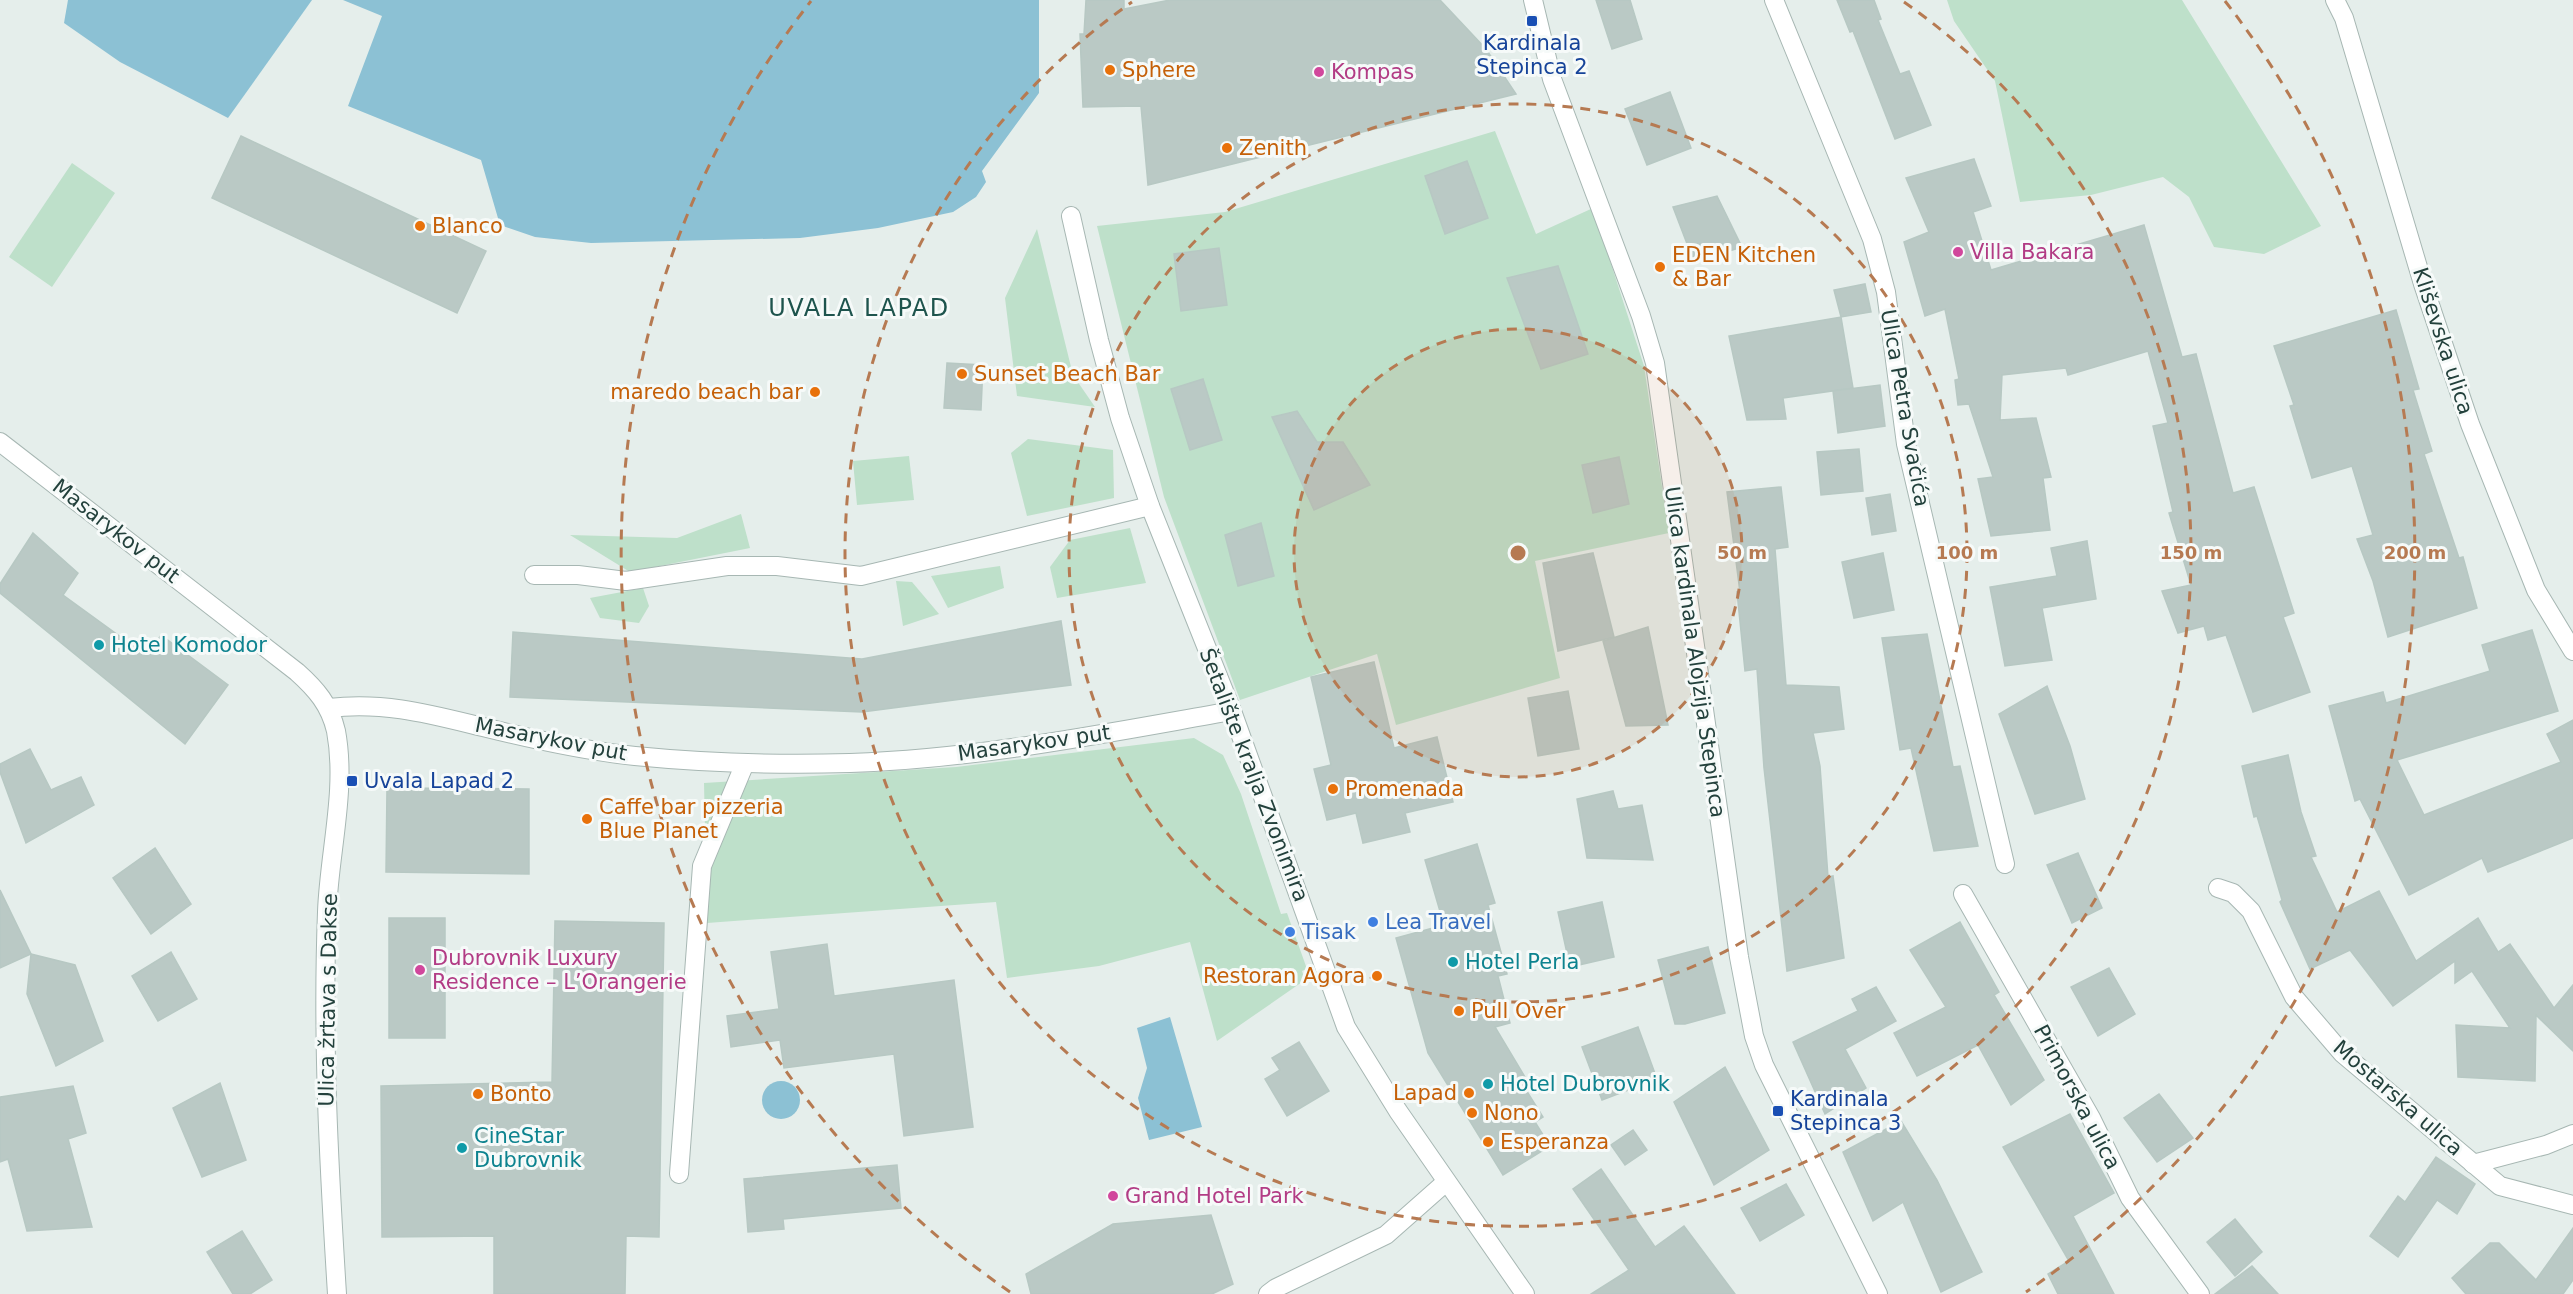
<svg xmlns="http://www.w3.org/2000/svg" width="2573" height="1294" font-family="'DejaVu Sans',sans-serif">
<rect width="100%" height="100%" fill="#e5eeeb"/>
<g fill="#bee0ca">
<path d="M1947,0H2182L2321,226L2264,254L2214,247L2189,197L2163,177L2091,195L2020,202L1995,81L1954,21Z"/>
<path d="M1495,131L1536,234L1593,208L1644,366L1669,533L1535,561L1560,678L1396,725L1377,654L1240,700L1164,497L1097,226L1225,212Z"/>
<path d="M72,163L115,193L52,287L9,257Z"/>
<path d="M1037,229L1073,375L1095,407L1017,396L1005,298Z"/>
<path d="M1028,439L1113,450L1114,498L1027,516L1011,453Z"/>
<path d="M909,456L914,500L857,505L853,461Z"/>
<path d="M741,514L750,548L630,572L570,535L677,538Z"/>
<path d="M1130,528L1146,583L1057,598L1050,567L1070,540Z"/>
<path d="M1000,566L1004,588L948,608L931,576Z"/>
<path d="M896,581L912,582L939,614L903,626Z"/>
<path d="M643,588L649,606L639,623L600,618L590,598Z"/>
<path d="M1194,738L1223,755L1241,794L1281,914L1287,913L1307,969L1302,971L1305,980L1217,1041L1190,942L1099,966L1007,978L996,902L707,923L704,783L956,767Z"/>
</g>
<g fill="#8cc1d4">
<path d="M68,0H312L228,118L120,62L64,23Z"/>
<path d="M343,0H1039V93L982,171L986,182L976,197L953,212L878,228L800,238L591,243L535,237L500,225L481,160L348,106L382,16Z"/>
<path d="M1170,1017L1202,1127L1149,1140L1138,1098L1147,1068L1137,1028Z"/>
<circle cx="781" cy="1100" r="19"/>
</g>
<g fill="#bac9c5" stroke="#b7c8c3" stroke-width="1.5">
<path d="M1086,0H1124V9L1170,0H1440L1486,49L1516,94L1148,185L1141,106L1083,107L1080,34H1084Z"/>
<path d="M1596,0H1630L1642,39L1612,49Z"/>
<path d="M1837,0H1874L1881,19L1878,20L1900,74L1909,71L1931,125L1895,139L1853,31L1850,32Z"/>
<path d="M1670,92L1691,148L1647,165L1625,109Z"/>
<path d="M241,136L486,251L457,313L212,198Z"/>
<path d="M1974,159L1991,206L1973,212L1991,270L2144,225L2182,357L2196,354L2233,493L2254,487L2294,613L2283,617L2310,692L2253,712L2226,635L2208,640L2204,626L2178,633L2162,591L2191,585L2169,513L2173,512L2153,426L2168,423L2148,351L2068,375L2066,368L2002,375L2000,420L2036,418L2051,477L2043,478L2050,530L1991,536L1978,479L1993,477L1969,404L1958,405L1955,380L1959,379L1945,309L1925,316L1904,242L1929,232L1906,178Z"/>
<path d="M1467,161L1488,218L1445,234L1425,176Z"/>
<path d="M1717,196L1742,247L1694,262L1673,207Z"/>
<path d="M1219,248L1227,305L1181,311L1174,254Z"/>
<path d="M1558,266L1588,354L1541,369L1507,278Z"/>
<path d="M1865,284L1871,312L1841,317L1834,290Z"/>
<path d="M2396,310L2419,389L2413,390L2432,451L2424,454L2459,558L2463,557L2477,608L2388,637L2373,581L2357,539L2373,535L2352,466L2312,478L2290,406L2294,405L2274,346Z"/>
<path d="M1841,317L1853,388L1783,398L1786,419L1747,420L1729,336Z"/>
<path d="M947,363L983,365L981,410L944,408Z"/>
<path d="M1203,379L1222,440L1190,450L1171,389Z"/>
<path d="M1880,385L1885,426L1838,433L1833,391Z"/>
<path d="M1297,411L1317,442H1343L1370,485L1314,510L1272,417Z"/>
<path d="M1859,449L1863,491L1821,495L1817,452Z"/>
<path d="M1619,457L1629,504L1593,513L1582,465Z"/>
<path d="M1781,487L1788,547L1775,549L1786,685L1839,687L1844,729L1813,733L1820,766L1828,877L1833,876L1844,958L1787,971L1764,768L1757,669L1745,671L1737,592H1740L1727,492Z"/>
<path d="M1890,494L1896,531L1872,535L1866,498Z"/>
<path d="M1261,523L1274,576L1238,586L1225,535Z"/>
<path d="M33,533L78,573L63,595L147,656L161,635L228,685L185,744L0,593V584Z"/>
<path d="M2087,541L2096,599L2042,608L2052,660L2005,666L1990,587L2057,576L2051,548Z"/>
<path d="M1593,553L1614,637L1558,651L1543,563Z"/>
<path d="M1883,553L1894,610L1854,618L1842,562Z"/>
<path d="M1061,621L1071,685L862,712L510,697L513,632L862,659Z"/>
<path d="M1648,627L1668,725L1626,726L1603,641Z"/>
<path d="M2532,630L2558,711L2397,760L2424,815L2561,762L2547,734L2573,720V838L2488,872L2482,858L2409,895L2360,799L2355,801L2329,706L2383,692L2386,703L2490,671L2482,645Z"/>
<path d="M1927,634L1953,767L1960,766L1978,846L1934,851L1911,748L1900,750L1882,638Z"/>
<path d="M1374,662L1394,748L1437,737L1453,802L1405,813L1410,832L1363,843L1356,813L1327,820L1314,769L1331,765L1311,677Z"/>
<path d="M2047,686L2070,746L2085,799L2035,814L1999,714Z"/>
<path d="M1568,691L1579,749L1538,756L1528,698Z"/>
<path d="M30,749L51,790L81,777L94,805L26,843L0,772V764Z"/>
<path d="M2288,755L2301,812L2316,856L2311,857L2337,912L2379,891L2416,961L2478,918L2498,952L2510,944L2554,1008L2573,985V1051L2536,1015L2535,1081L2458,1077L2456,1025L2510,1028L2472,971L2455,983V961L2393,1006L2350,950L2310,969L2280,902L2282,900L2257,816L2254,817L2242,766Z"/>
<path d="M387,788L529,789V874L386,872Z"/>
<path d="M1613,791L1618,809L1642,805L1653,860L1587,858L1577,799Z"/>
<path d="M1477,844L1495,903L1488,905L1507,974L1498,976L1510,1023L1495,1027L1531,1087L1526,1090L1543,1117L1535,1122L1550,1146L1503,1175L1428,1053L1396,938L1444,925L1425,860Z"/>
<path d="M155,848L191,904L151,934L113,878Z"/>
<path d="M2078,853L2102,908L2072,923L2047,865Z"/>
<path d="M0,890L31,954L0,968Z"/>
<path d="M1602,902L1614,957L1570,967L1558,912Z"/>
<rect x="389" y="918" width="56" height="120"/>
<path d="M555,921L664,923L659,1237L626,1236L625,1294H494V1236L382,1237L381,1086L552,1082Z"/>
<path d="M1960,922L1999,992L1994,995L2044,1080L2011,1105L1978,1045L1917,1076L1894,1033L1946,1007L1910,950Z"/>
<path d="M827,944L834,996L954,980L973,1127L904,1136L894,1054L784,1068L780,1040L731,1047L727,1016L779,1009L771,952Z"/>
<path d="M1708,947L1725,1013L1685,1024H1675L1658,960Z"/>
<path d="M171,952L197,999L158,1021L132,976Z"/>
<path d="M31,954L75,965L103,1041L56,1066L27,994Z"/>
<path d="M2109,968L2135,1014L2098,1036L2071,987Z"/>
<path d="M1876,987L1896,1021L1845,1049L1866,1088L1825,1114L1793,1042L1858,1011L1852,999Z"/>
<path d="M1638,1027L1657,1079L1602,1100L1582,1047Z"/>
<path d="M1299,1042L1329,1091L1287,1116L1265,1079L1280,1070L1272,1058Z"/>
<path d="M1725,1067L1769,1150L1714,1185L1674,1102Z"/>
<path d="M220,1083L246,1160L202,1177L173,1108Z"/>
<path d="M73,1086L86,1133L68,1139L92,1227L27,1231L8,1159L0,1162V1097Z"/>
<path d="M2159,1094L2193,1138L2157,1162L2124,1118Z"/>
<path d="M2070,1114L2114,1193L2073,1216L2114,1294H2058L2048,1274L2069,1261L2003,1147Z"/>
<path d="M1901,1121L1937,1180L1982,1272L1941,1292L1903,1202L1873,1221L1843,1152Z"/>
<path d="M1633,1130L1647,1150L1625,1165L1611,1145Z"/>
<path d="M2436,1157L2475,1184L2457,1214L2437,1200L2398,1257L2370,1236L2398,1196L2405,1202Z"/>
<path d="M897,1165L901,1208L783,1219L784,1229L748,1232L744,1179Z"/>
<path d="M1601,1169L1655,1247L1684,1226L1735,1294H1591L1629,1270L1573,1189Z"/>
<path d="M1786,1184L1804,1215L1760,1241L1741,1208Z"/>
<path d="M1211,1215L1233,1284L1212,1294H1031L1026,1274L1113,1224Z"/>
<path d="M2235,1219L2262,1252L2235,1276L2207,1242Z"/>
<path d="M2573,1228V1280L2563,1294H2466L2452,1278L2490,1243H2499L2536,1280Z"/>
<path d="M242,1231L272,1280L250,1294H233L207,1252Z"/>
<path d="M2252,1266L2278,1294H2215Z"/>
</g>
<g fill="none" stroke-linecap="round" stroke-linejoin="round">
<g stroke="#a7b7b3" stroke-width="20">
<g id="minor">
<path d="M1533,0L1552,79L1641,316L1655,363L1739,957L1754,1036L1764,1065L1878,1294"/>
<path d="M1774,0L1872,239L1886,292L1906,444L2005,864"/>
<path d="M2335,0L2344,18L2423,284L2470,424L2536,590L2573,651"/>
<path d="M1071,216L1099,340L1120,418L1150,506L1232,711L1346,1027L1398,1111L1525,1294"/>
<path d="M0,442L297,672C316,689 330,705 336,731C347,790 329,853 327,912C322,1040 329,1167 337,1294"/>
<path d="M534,575H578L626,581L727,566H777L861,576L1150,506"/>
<path d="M329,708C385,701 433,715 487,728C536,740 585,751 635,756C706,763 779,765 850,763C978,759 1106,733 1232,711"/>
<path d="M2218,888L2233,893L2251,911L2294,997L2342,1053L2500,1186L2573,1205"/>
<path d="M1963,894L2091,1118L2130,1198L2200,1294"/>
<path d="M2473,1164L2546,1145L2573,1134"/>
<path d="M679,1174L702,866L745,763"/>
<path d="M1268,1294L1276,1288L1386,1235L1446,1182"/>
</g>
</g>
<use href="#minor" stroke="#fff" stroke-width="18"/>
</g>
<circle cx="1518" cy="553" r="224" fill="#b67a52" fill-opacity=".12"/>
<g fill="none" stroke="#b67a52" stroke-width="3" stroke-dasharray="10 8">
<circle cx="1518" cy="553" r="224"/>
<circle cx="1518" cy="553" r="449"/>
<path d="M1904 2A673 673 0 1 1 1132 2"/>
<path d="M1010 1292A897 897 0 0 1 811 1M2225 1A897 897 0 0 1 2026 1292"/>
</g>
<g fill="#1a4fb4" stroke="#f6faf9" stroke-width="2">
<rect x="1526" y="15" width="12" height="12" rx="3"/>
<rect x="346" y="775" width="12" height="12" rx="3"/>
<rect x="1772" y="1105" width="12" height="12" rx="3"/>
</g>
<g fill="#e8710a" stroke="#f6faf9" stroke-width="2">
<circle cx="1110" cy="70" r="6"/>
<circle cx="1227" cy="148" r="6"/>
<circle cx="420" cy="226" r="6"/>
<circle cx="1660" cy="267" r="6"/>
<circle cx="962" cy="374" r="6"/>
<circle cx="815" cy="392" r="6"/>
<circle cx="1333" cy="789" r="6"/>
<circle cx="587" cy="819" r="6"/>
<circle cx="1377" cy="976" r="6"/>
<circle cx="1459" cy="1011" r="6"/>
<circle cx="1469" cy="1093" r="6"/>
<circle cx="478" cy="1094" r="6"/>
<circle cx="1472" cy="1113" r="6"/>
<circle cx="1488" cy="1142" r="6"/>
</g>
<g fill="#d1479c" stroke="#f6faf9" stroke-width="2">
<circle cx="1319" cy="72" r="6"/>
<circle cx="1958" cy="252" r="6"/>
<circle cx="420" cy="970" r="6"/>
<circle cx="1113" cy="1196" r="6"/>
</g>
<g fill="#0f9aa8" stroke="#f6faf9" stroke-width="2">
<circle cx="99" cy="645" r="6"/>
<circle cx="1453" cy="962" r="6"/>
<circle cx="1488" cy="1084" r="6"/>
<circle cx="462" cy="1148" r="6"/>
</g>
<g fill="#3f7fe0" stroke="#f6faf9" stroke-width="2">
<circle cx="1373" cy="922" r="6"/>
<circle cx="1290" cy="932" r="6"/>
</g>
<g text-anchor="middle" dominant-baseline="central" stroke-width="6" stroke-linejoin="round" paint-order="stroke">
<g font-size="21" fill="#164399" stroke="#f6faf9" text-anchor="start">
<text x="1532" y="43" text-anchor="middle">Kardinala<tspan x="1532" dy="24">Stepinca 2</tspan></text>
<text x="364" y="781">Uvala Lapad 2</text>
<text x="1790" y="1099">Kardinala<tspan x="1790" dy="24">Stepinca 3</tspan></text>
</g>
<g font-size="21" fill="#c56008" stroke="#f6faf9" text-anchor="start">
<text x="1122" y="70">Sphere</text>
<text x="1239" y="148">Zenith</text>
<text x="432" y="226">Blanco</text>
<text x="1672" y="255">EDEN Kitchen<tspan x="1672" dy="24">&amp; Bar</tspan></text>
<text x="974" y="374">Sunset Beach Bar</text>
<text x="803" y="392" text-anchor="end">maredo beach bar</text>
<text x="1345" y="789">Promenada</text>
<text x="599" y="807">Caffe bar pizzeria<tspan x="599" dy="24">Blue Planet</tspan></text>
<text x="1365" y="976" text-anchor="end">Restoran Agora</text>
<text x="1471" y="1011">Pull Over</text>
<text x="1457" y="1093" text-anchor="end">Lapad</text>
<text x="490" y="1094">Bonto</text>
<text x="1484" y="1113">Nono</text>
<text x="1500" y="1142">Esperanza</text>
</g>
<g font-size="21" fill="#b23c85" stroke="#f6faf9" text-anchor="start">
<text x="1331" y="72">Kompas</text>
<text x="1970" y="252">Villa Bakara</text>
<text x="432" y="958">Dubrovnik Luxury<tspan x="432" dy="24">Residence – L’Orangerie</tspan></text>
<text x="1125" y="1196">Grand Hotel Park</text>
</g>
<g font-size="21" fill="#23413c" stroke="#f6faf9">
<text transform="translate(2443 341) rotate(72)">Kliševska ulica</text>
<text transform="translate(1905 408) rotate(80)">Ulica Petra Svačića</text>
<text transform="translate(116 531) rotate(38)">Masarykov put</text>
<text transform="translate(1695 652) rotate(82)">Ulica kardinala Alojzija Stepinca</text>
<text transform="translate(551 739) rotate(11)">Masarykov put</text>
<text transform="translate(1034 743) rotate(-8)">Masarykov put</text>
<text transform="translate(1254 775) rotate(69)">Šetalište kralja Zvonimira</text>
<text transform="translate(328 1000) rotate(-89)">Ulica žrtava s Dakse</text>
<text transform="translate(2077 1097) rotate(62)">Primorska ulica</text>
<text transform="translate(2398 1098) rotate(41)">Mostarska ulica</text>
</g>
<g font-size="21" fill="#0d838f" stroke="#f6faf9" text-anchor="start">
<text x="111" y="645">Hotel Komodor</text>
<text x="1465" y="962">Hotel Perla</text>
<text x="1500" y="1084">Hotel Dubrovnik</text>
<text x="474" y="1136">CineStar<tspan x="474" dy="24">Dubrovnik</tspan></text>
</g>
<g font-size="21" fill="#366cbe" stroke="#f6faf9" text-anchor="start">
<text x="1385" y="922">Lea Travel</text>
<text x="1302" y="932">Tisak</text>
</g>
<g font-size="24" letter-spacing="1.5" fill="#1e544d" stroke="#f6faf9">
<text x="859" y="308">UVALA LAPAD</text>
</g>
</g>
<circle cx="1518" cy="553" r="9" fill="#b67a52" stroke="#f6faf9" stroke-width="3"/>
<g font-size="18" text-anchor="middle" font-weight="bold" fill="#b67a52" stroke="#f6faf9" stroke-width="6" stroke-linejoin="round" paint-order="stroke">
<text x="1742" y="559">50 m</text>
<text x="1967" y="559">100 m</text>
<text x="2191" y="559">150 m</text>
<text x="2415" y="559">200 m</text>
</g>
</svg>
